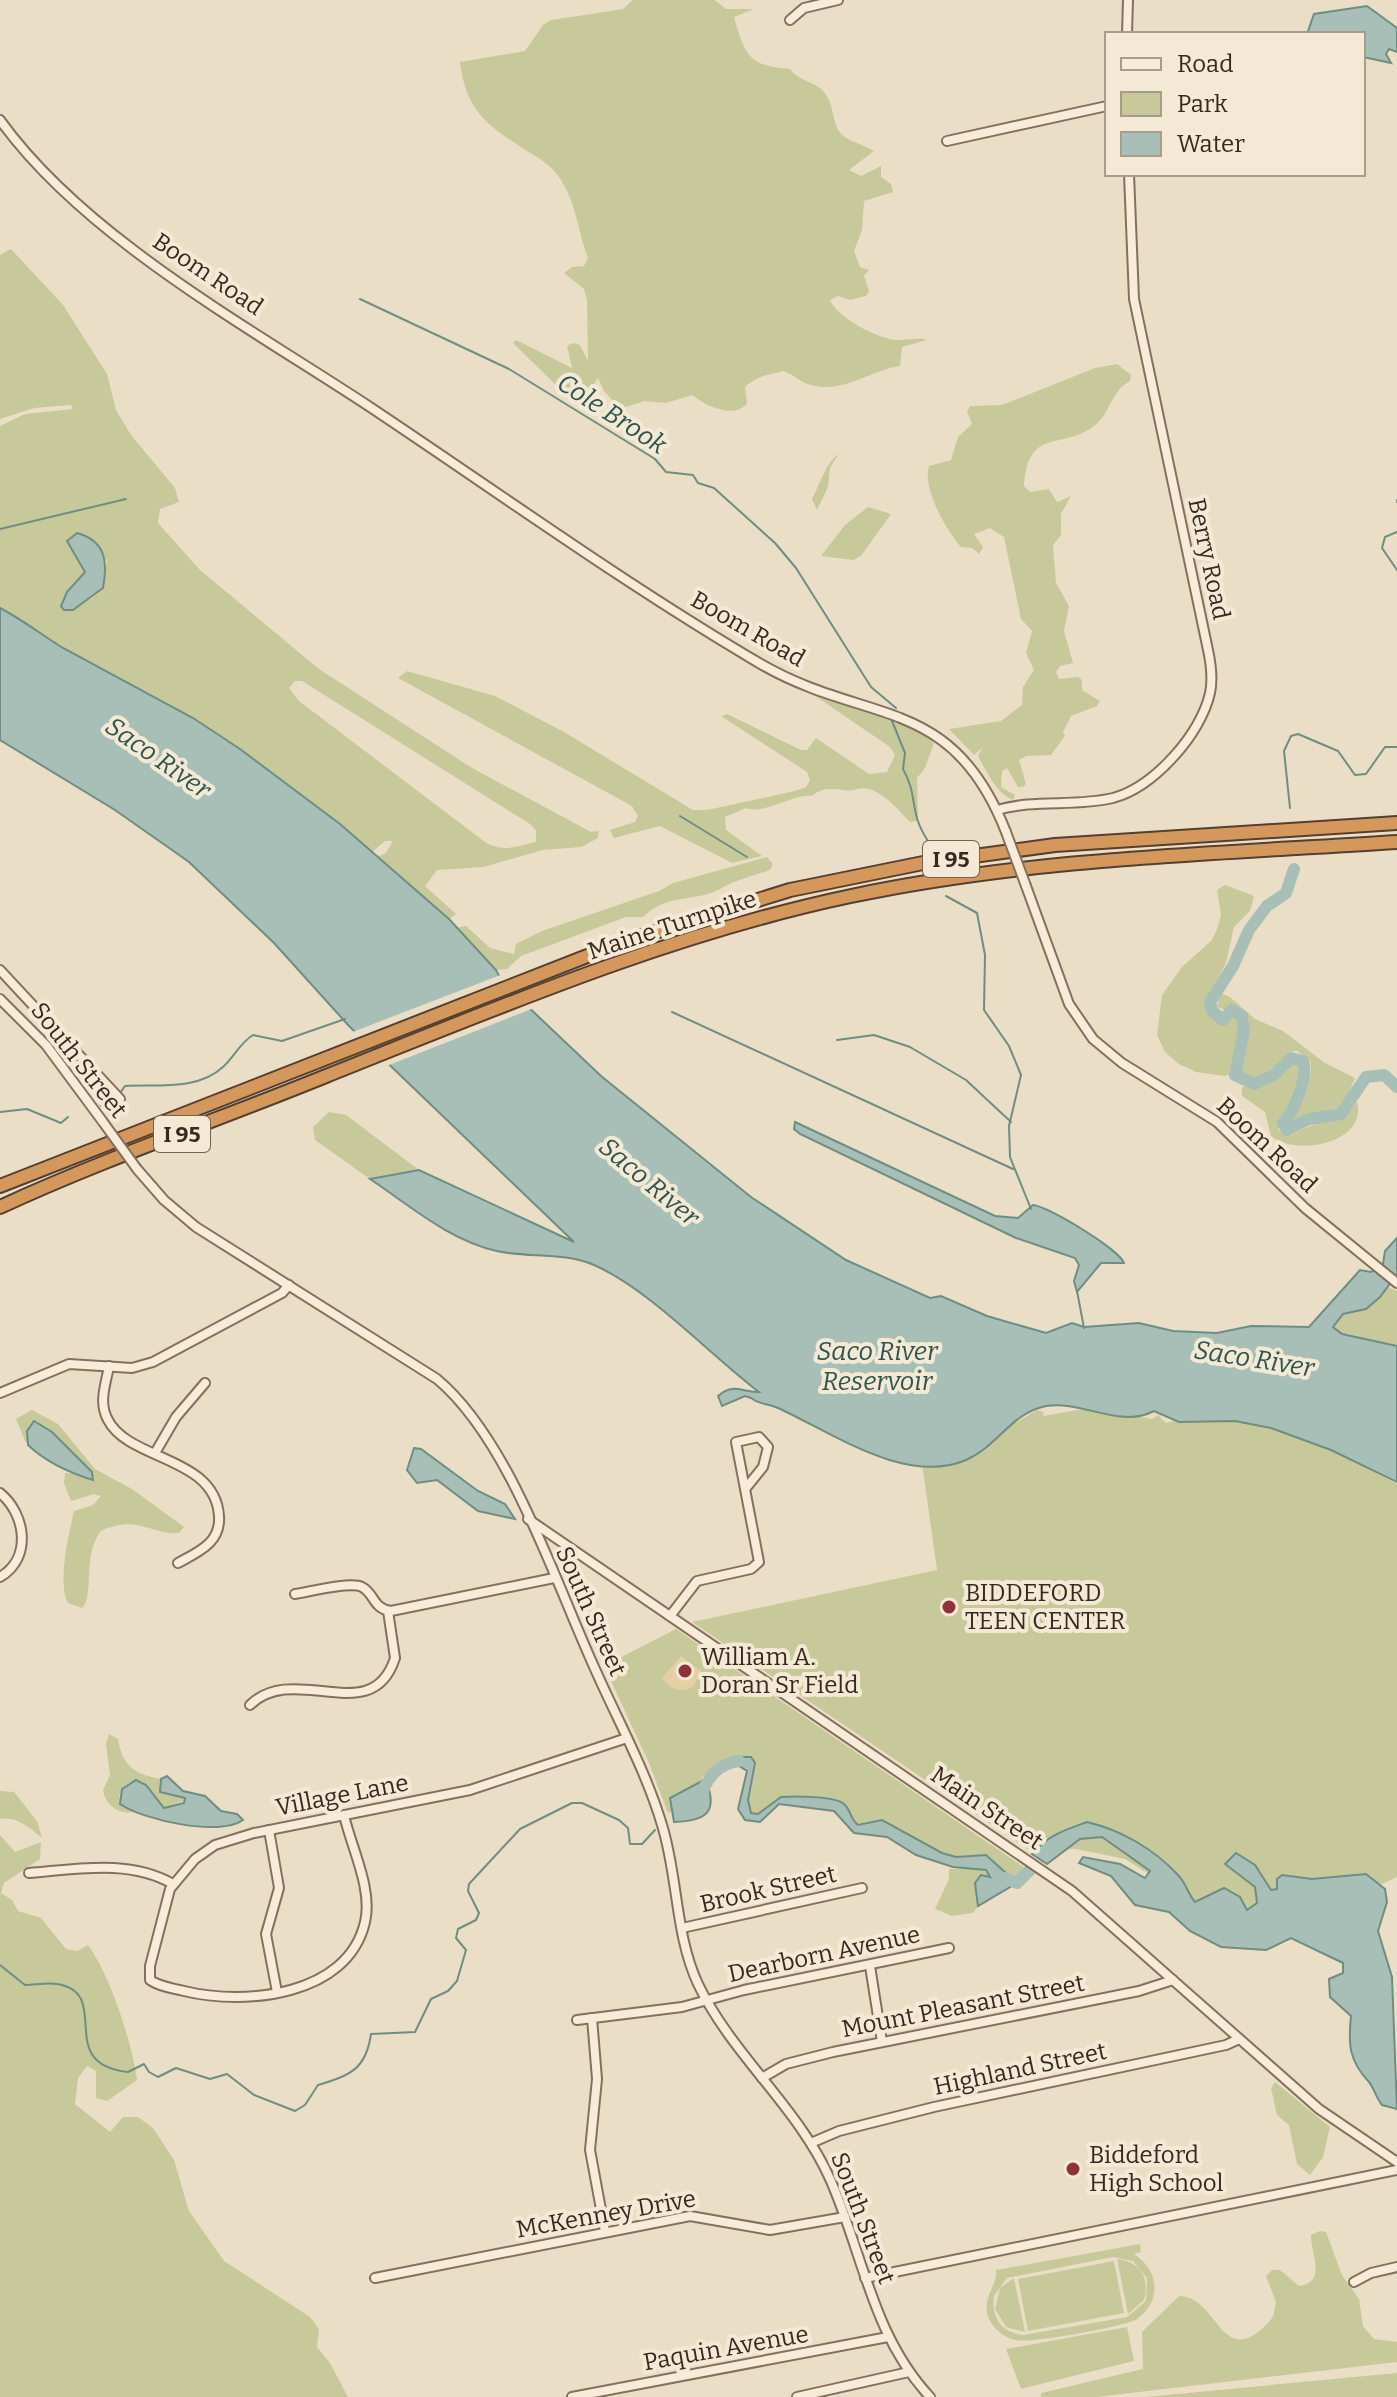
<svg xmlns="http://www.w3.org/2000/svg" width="1397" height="2397" font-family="Bitter,serif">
<rect width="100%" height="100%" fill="#ebdec6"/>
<g fill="#c7c99b" fill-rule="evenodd">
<path d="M633,0H715L726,9H754L734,17C745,57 750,66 790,69C799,81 810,80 821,89C835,101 831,123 841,134C851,143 864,144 874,151L849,170L861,176L881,166V177L891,184L893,192L864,201L862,230L854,251L860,267L869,270L864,276L869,291L866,296L850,300L838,296L830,300C837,318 877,338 896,340C907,341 916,337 927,340L902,347L900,366C870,370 844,394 811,385C801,383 794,374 783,371C768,375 756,376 745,387L747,404C732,419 706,406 692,395L666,403L644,401L620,409L604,391L598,378L590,390L601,405L597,411L563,392L513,343L516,340L572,368L567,346L573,343L580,345L588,361L587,300L584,289L564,273L572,267L584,266L588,258C577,229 576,198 556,173C549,164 537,157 527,151C488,126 466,112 460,62L525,51L543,25L551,20L623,9Z"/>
<path d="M11,249L63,305L107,374L116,410L131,435L175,488L179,502L160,509L158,523L200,570L319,669L472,768L591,832L599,831L598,838L581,847L543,850L483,867L437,870L425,886L456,914L449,919L377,857L386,853L393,841H385L371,853L340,824L240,749L172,706L34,632L0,608V426L25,414L73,409L71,405L34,408L0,419V255ZM107,559L103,588L91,599L67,592L85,572L82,564ZM302,681L530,824L536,830V842C516,846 504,853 485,842L299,701L289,688L295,681Z"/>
<path d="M1117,364L1131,375L1130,381C1110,392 1111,413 1094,426C1061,451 1028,426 1024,486L1030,492L1049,489L1057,502L1071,496L1061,514V535L1053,545L1056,583L1069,606L1064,631L1073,663L1060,666L1056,672L1059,679L1078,677L1082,680V690L1100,701L1097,706L1071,716L1063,732L1065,736L1051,755L1027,756L1019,760L1026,784L1023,787H1018L1007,768L1002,771L1001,787L1015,795L1013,800C996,793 987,772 978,756L982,748L974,755L949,729L1001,721L1022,705L1023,687L1034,670L1026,653L1032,631L1021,619L1004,537L990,528L974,534L983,547L979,554L972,548L961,547C946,530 922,488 929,466L951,460L958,437L972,424L967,411L970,406L1002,405L1095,368Z"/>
<path d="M839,453L830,468L828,487L817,510L812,499C821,482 824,466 839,453Z"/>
<path d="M868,507L891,514L861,556L853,560L821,556L845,525Z"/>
<path d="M407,671L495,696L564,732L693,810H707L795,791L806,787L810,780L807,772L721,716L727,714L801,750H807L816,738L869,774L887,772L895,755L890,747L811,693L886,717L917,730L934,743L925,768L917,778L918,821L910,822C899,811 886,794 869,789C861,786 851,792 843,790C832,788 820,788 812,796C790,794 767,815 746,808L725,817L726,830L762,856L732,863L660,826L614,838L610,830L635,822L638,816L632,806L398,678Z"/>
<path d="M767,857L773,864L770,870C748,878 740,878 718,890C694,902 668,893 643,917H626L521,956L507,969L496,970L456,928L466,926L490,948L514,954L516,944L542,931L659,891L673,883Z"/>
<path d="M1225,885L1254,896L1250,911L1234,927L1226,963L1206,1002L1220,1023L1227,1024L1235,1016L1240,1021L1229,1075L1225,1076L1196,1072L1179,1064L1165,1052L1157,1035L1162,995L1182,967L1212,940L1217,929L1221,915L1217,890Z"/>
<path d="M1220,993L1230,997L1255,1019L1283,1031L1325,1063L1355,1078L1343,1107L1308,1114L1289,1124C1301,1111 1315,1076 1310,1060L1297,1051L1289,1052C1275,1067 1268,1080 1244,1077C1235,1064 1250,1036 1249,1019L1234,1004L1225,1010L1217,1007Z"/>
<path d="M1293,1061L1299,1062C1302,1068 1296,1098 1293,1106C1290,1112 1283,1116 1278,1120L1279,1131L1292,1135C1314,1120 1340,1123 1357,1102C1368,1143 1296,1157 1271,1136L1265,1112L1242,1096V1087L1270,1082Z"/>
<path d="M329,1112L346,1115L419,1170L370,1179L315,1140L313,1127Z"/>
<path d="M1386,1286L1397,1291V1346L1337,1332L1333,1323C1353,1304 1369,1314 1386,1286Z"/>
<path d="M1089,1408L1152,1419L1158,1415L1166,1423C1234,1402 1337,1449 1397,1484V1877L1326,1910L1218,1917L1125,1859L1076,1849H1049L1039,1857L692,1622L937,1570L921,1456L998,1433L1037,1410L1044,1412L1043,1416Z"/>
<path d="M32,1410L58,1424L95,1469L132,1489L184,1527L179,1533C151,1535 137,1514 101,1531C82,1554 95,1595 82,1608L68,1603C57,1582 69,1534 74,1511L93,1505L101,1496L94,1494L71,1501L64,1483L65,1473L81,1474L89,1480H93L92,1472L52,1432L26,1443L16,1419Z"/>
<path d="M676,1629L1028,1870L1021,1871L1022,1876L1016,1881L983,1859H946L895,1832L860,1830L843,1810L782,1800L757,1818L745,1814L749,1774L742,1760L712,1770L702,1777L700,1797L668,1813L649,1763L604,1666Z"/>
<path d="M109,1734L118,1739C122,1766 135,1774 161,1779L159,1785L186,1800L164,1808L142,1781L128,1783L119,1796L124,1807L134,1812C119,1815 105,1805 103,1790L110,1775L106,1744Z"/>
<path d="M0,1791L14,1792L37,1821L42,1838C30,1828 17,1816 0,1819Z"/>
<path d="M0,1835L15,1852L41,1842L40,1859L4,1883L1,1893L12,1900L18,1911L41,1918L66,1949L77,1951L88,1945C110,1975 132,2042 137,2080L107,2101L96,2098V2071L87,2066L78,2078L75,2104L110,2132L123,2117H138L153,2128L174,2160L189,2211L224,2261L310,2317L319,2329L317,2347L330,2363L348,2397H0Z"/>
<path d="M949,1869H981L990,1874L977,1878L978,1906L973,1913L952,1916L935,1909L949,1879Z"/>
<path d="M1275,2082L1330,2127L1323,2157L1310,2175L1297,2164L1289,2125L1277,2115L1271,2088Z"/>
<path d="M1320,2231L1326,2232L1342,2275L1359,2299L1363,2326L1374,2339L1397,2342V2362L1096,2397H1041V2393L1143,2369L1142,2332L1179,2296C1220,2296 1221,2378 1273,2317L1276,2302L1266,2276L1272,2270H1280L1299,2286C1328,2283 1310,2251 1311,2235Z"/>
<path d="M1140,2244L1141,2252L1134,2254C1160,2271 1162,2302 1136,2320C1119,2327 1031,2344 1015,2340C1003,2337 992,2328 988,2316C982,2297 998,2285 996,2270ZM1113,2257L1133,2261L1147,2278L1146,2301L1127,2317L1023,2335C1002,2333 991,2317 994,2296L1007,2278Z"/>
<path d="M1117,2259C1140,2261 1150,2278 1144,2300L1128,2314Z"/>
<path d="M1114,2261L1124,2313L1028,2331L1018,2279Z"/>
<path d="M1014,2278L1025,2332L1006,2327L995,2309L1000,2288Z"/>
<path d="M1127,2327L1134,2361L1021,2389L1006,2349Z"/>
<path d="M1397,2373V2397H1145Z"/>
</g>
<path fill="#e5d0a5" d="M681,1656L701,1671L694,1686C682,1694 670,1690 662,1678Z"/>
<g fill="#a7bfb7" stroke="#6f8d83" stroke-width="2">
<path d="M1367,6L1397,28V52L1389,49L1386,54L1391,63L1363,57V34H1307L1314,14Z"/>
<path d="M77,533C106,541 108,562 103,588L73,610H64L61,606L67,592L85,572L67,541Z"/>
<path d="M0,608C23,620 42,635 63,648L193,718L240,749L340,824L449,919L496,970L503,983L601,1076L751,1197L846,1260L930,1298L941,1296L987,1316L1046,1333L1072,1323L1084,1327L1139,1323L1173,1331L1217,1333L1251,1326L1309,1327L1360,1270L1371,1272L1383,1264L1385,1251L1397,1238V1274L1380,1297L1366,1309L1343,1314L1333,1327L1342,1334L1397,1346V1482L1331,1450L1271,1428L1235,1421L1179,1422L1154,1411C1120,1429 1082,1400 1046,1406C1011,1413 998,1446 966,1460C906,1486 831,1432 778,1408C767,1403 760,1405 751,1398L745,1396L722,1406L718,1396C734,1382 743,1393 759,1392C709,1354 649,1289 594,1265C564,1252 528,1258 497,1251C450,1241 409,1205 370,1179L419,1170L574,1242L349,1026L274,943L189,862L115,810L0,740Z"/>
<path d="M795,1122L995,1216L1018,1218L1033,1205C1048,1206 1120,1250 1124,1263H1101L1077,1292L1074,1281L1079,1265L1075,1258L1016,1238L800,1134L794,1129Z"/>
<path d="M34,1421L52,1432L92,1472L93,1480C70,1473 47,1463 28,1445L27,1431Z"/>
<path d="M414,1448L421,1449L478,1491L505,1504L515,1519L478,1511L437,1480L417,1483L407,1470Z"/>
<path d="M739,1757H751L755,1763L748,1800L751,1813L758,1814L781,1797C795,1796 835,1796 844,1804C851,1810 850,1819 858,1825L882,1820L942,1853L956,1857L986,1855L1017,1883L978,1906L975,1883L981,1875L990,1877L986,1870L953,1867L916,1855L887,1837L854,1833L834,1811L779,1804L760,1822L745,1820L738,1809L747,1771L734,1763L724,1765Z"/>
<path d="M167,1776L183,1791L205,1796L221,1811L237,1814L243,1820C220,1837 143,1820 120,1804L122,1789L136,1780L146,1785L164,1808L184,1803L185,1798L160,1792L161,1779Z"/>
<path d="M702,1781H706C719,1813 705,1821 674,1822L670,1798Z"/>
<path d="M1087,1822C1121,1830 1154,1849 1178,1875C1186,1883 1188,1894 1195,1902L1224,1888L1240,1897L1247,1910L1257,1903L1255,1887L1225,1864L1236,1853L1255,1865L1271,1890L1277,1889V1879L1282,1875L1312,1879L1366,1874L1385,1889L1387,1902L1378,1931L1392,1977L1397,2109L1382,2105C1376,2098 1374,2088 1369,2082C1349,2061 1348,2044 1351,2016L1330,1997L1329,1979L1343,1973V1963L1291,1938L1266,1950L1221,1947L1190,1931L1169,1912L1135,1905L1111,1876L1079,1863L1083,1857L1120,1864L1145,1878L1150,1871L1102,1837L1080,1839L1047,1864L1032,1854C1050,1834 1063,1831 1087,1822Z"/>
</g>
<g fill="#ebdec6">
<path d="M503,974L515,989L365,1047L350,1033Z"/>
<path d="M519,994L534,1008L384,1067L370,1052Z"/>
</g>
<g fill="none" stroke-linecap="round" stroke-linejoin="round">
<g stroke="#6f8d83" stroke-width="2">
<path d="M360,299L509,369L655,459L666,472L693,475L698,483L714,488L775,543L796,568L871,687L896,708"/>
<path d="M1397,500V502"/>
<path d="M0,529L126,499"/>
<path d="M1397,532L1385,537L1382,548L1397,570"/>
<path d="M892,721L905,753L903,769C919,797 908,811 928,841"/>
<path d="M1290,808L1284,751L1291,736L1298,734L1338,751L1355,775L1366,774L1385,747H1397"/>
<path d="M680,816L747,857"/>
<path d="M946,896L977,913L985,955L984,1010L1009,1046L1021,1075L1009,1126L1010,1157L1031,1209"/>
<path d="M672,1012L1013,1169"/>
<path d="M837,1040L874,1035L910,1047L966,1080L1011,1122"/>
<path d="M120,1093L125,1086C157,1084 197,1091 223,1067C234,1057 240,1043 253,1035L282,1041L345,1019"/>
<path d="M101,1106L112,1100"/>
<path d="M0,1112L27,1109L61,1123L68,1117"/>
<path d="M1077,1291L1084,1328"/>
<path d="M0,1965L25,1985C35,1985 47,1982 57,1984C114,1993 53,2064 128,2072L144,2064L149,2072L158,2077L176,2068L210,2079L227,2074L254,2095L295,2111L305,2105L318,2085C351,2075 366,2069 371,2034L415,2032L431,1999L448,1991L457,1981L466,1950L456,1938L458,1929L476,1920L479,1913L468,1891L469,1884L520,1829L572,1803H582L619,1820L628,1828L630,1844H642L655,1830"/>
</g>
<g stroke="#a7bfb7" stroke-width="12">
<path d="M1294,869L1286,893L1267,906L1249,930L1233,966L1210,1002L1212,1011L1223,1020L1232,1010L1242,1016L1244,1030L1235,1075L1254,1084L1274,1075L1291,1058L1303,1061C1309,1076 1294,1112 1283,1123L1287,1130L1309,1119L1341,1114L1366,1077L1384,1075L1397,1087"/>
<path d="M702,1794C707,1777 720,1763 739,1761"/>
<path d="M1005,1878L1017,1883L1031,1869"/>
</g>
<g stroke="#86705d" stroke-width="12">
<g id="minor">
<path d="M790,20L804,8L838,0"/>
<path d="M1127,34L1128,0"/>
<path d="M0,120C85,238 249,327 370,407C499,493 625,584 759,663C866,726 951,692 1006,832"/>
<path d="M947,141L1107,106"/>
<path d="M997,810C1035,799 1075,807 1113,798C1154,787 1201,734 1210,693C1213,679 1211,664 1208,650L1134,299L1129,174"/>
<path d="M1026,886L1069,1004L1093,1039L1122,1063L1217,1122L1305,1208L1397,1283"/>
<path d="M0,970L120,1099"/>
<path d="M0,999L46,1045L103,1122"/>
<path d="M137,1169L164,1200L196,1227L437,1379C510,1440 555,1582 595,1669C618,1721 646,1771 662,1825C678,1876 675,1935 698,1984C732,2055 798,2107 830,2179C863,2253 872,2335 930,2397"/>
<path d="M109,1366C106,1384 98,1402 108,1420C129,1461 215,1456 219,1516C221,1543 198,1552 178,1563"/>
<path d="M0,1393L69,1364L132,1368L153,1362L282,1293L289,1285"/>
<path d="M155,1453L176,1417L205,1383"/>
<path d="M0,1493C25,1513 33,1558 0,1577"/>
<path d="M528,1519L1072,1891L1319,2109L1397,2162"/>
<path d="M295,1594C309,1592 350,1581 362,1587C375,1594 373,1609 391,1611L554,1578"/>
<path d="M670,1616L697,1581L751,1569L759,1562L736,1442L759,1437L768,1447L763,1467L746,1488"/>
<path d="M250,1705C295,1661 372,1730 395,1658L388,1611"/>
<path d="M344,1815C351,1847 373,1889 365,1922C348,1996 245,2006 184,1991C172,1988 160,1987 150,1980V1966L170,1889L195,1859L215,1845L254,1833L470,1790L627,1738"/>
<path d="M269,1830L279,1888L266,1934L277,1992"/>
<path d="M29,1873C78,1869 130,1859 173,1884"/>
<path d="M682,1928L862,1888"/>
<path d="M870,1966L882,2042"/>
<path d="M592,2018L597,2079L590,2150L605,2231"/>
<path d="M577,2020L682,2007L744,1990L949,1948"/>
<path d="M762,2078L786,2064L833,2052L1139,1991L1173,1980"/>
<path d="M811,2143L839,2131L934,2107L1226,2045L1239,2039"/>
<path d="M375,2278L690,2216L770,2230L845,2217"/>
<path d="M865,2278L1397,2170"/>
<path d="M1354,2282L1371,2273L1397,2267"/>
<path d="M572,2397L888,2337"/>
<path d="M797,2397L909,2372"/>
</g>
</g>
<g stroke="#543f31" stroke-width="16">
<g id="highway">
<path d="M0,1186L623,942L790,890L923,863L1055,845L1397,823"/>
<path d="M0,1207C106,1158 218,1120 326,1076C497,1008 670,934 851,896C1030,858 1215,854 1397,842"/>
</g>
</g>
<use href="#minor" stroke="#f7ecd9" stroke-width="8"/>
<use href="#highway" stroke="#d4985d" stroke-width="12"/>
<g stroke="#86705d" stroke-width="12" stroke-linecap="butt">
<g id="minor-bridge">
<path d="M1006,832L1026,886"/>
<path d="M103,1122L137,1169"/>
</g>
</g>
<use href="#minor-bridge" stroke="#f7ecd9" stroke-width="8"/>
</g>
<g fill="#913139" stroke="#f3e9d5" stroke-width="3">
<circle cx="949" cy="1607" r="8"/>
<circle cx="685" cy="1671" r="8"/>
<circle cx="1073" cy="2169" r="8"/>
</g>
<g text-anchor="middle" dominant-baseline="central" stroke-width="8" stroke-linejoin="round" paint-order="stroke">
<g fill="#f3e9d5" stroke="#6f6356" stroke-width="2">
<rect x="923" y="841" width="56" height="36" rx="6"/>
<rect x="154" y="1116" width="56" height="36" rx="6"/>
</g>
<g font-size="22" font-weight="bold" fill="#372920">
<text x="951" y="859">I 95</text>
<text x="182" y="1134">I 95</text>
</g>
<g font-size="24" fill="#372920" stroke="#f3e9d5">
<text transform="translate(208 274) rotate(34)">Boom Road</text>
<text transform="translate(1209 559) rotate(78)">Berry Road</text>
<text transform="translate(748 629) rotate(30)">Boom Road</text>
<text transform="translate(672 925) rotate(-18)">Maine Turnpike</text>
<text transform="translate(79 1060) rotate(52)">South Street</text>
<text transform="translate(1267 1145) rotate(43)">Boom Road</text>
<text transform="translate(591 1611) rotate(66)">South Street</text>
<text transform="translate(342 1795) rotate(-11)">Village Lane</text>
<text transform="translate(987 1808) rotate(34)">Main Street</text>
<text transform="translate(768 1889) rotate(-13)">Brook Street</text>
<text transform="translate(824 1954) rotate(-12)">Dearborn Avenue</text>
<text transform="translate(963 2006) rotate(-11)">Mount Pleasant Street</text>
<text transform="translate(1020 2069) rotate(-12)">Highland Street</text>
<text transform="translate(606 2214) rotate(-10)">McKenney Drive</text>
<text transform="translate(863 2218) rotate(69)">South Street</text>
<text transform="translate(726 2348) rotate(-10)">Paquin Avenue</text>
</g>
<g font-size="24" fill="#372920" stroke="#f3e9d5" text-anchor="start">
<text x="965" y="1593">BIDDEFORD<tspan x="965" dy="28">TEEN CENTER</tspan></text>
<text x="701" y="1657">William A.<tspan x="701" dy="28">Doran Sr Field</tspan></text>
<text x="1089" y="2155">Biddeford<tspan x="1089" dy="28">High School</tspan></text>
</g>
<g font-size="26" font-style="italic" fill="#305550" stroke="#f3e9d5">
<text transform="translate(612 414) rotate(33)">Cole Brook</text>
<text transform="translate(158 758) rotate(35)">Saco River</text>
<text transform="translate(649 1182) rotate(40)">Saco River</text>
<text x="877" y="1351">Saco River<tspan x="877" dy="30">Reservoir</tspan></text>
<text transform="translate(1254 1359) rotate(9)">Saco River</text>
</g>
</g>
<rect x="1105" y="32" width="260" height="144" fill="#f3e9d5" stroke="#a89c8d" stroke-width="2"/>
<rect x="1121" y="58" width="40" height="12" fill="#f7ecd9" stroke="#a89c8d" stroke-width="2"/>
<text x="1177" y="72" font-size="24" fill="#372920">Road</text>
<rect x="1121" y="92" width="40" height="24" fill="#c7c99b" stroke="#a89c8d" stroke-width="2"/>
<text x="1177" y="112" font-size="24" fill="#372920">Park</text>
<rect x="1121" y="132" width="40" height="24" fill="#a7bfb7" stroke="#a89c8d" stroke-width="2"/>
<text x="1177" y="152" font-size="24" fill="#372920">Water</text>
</svg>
